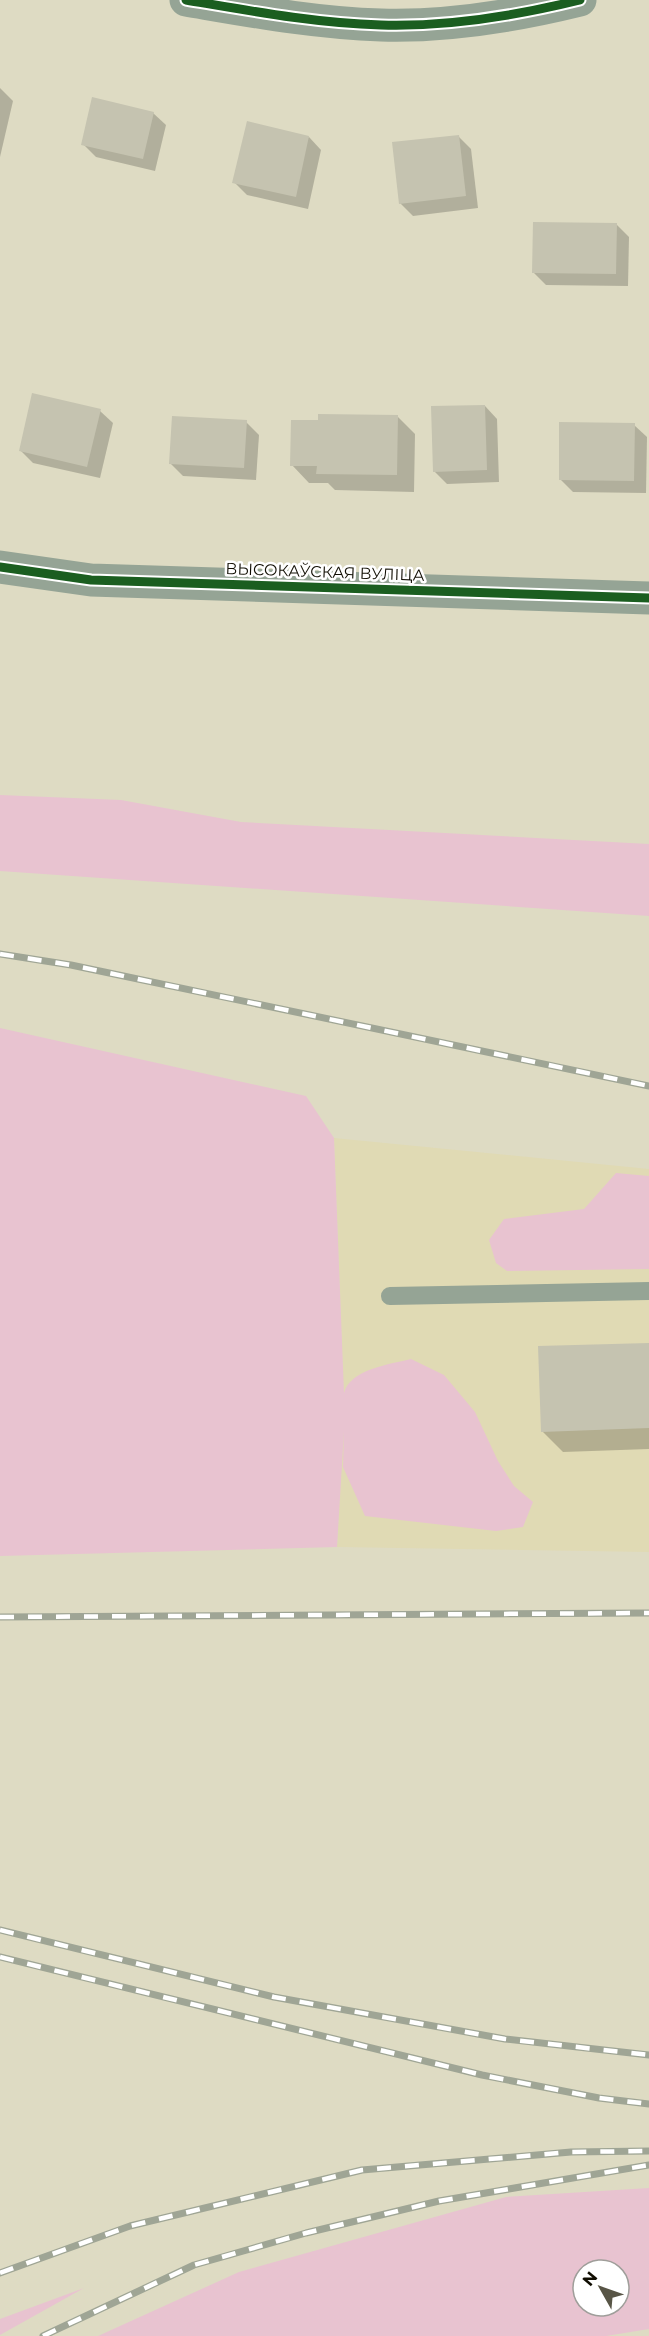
<svg xmlns="http://www.w3.org/2000/svg" width="649" height="2336" font-family="Montserrat,sans-serif">
<rect width="100%" height="100%" fill="#dedbc3"/>
<path fill="#e0dab4" d="M334,1138L649,1169V1552L337,1547L344,1406Z"/>
<g fill="#e8c3d0" fill-rule="evenodd">
<path d="M0,795L121,800L241,822L649,844V916L0,871Z"/>
<path d="M0,1028L306,1096L334,1138L344,1393C350,1369 391,1364 411,1359L444,1375L475,1412L498,1461L514,1486L533,1502L523,1527L496,1531L365,1516L343,1467L344,1431L337,1547L0,1556Z"/>
<path d="M616,1173L649,1176V1269L507,1271L496,1263L489,1240L504,1219L584,1209Z"/>
<path d="M649,2188V2329L606,2336H98L239,2272L506,2197ZM583,2270H619V2306H583Z"/>
<path d="M84,2288L0,2335V2319Z"/>
</g>
<g fill="#0003">
<path d="M0,88L13,101L0,157Z"/>
<path d="M153,113L166,125L155,171L96,157L83,144Z"/>
<path d="M458,136L471,149L478,208L413,216L400,203Z"/>
<path d="M309,137L321,150L308,209L247,195L234,182Z"/>
<path d="M616,224L629,237L628,286L546,285L533,272Z"/>
<path d="M485,406L497,419L499,482L447,484L434,471Z"/>
<path d="M100,411L113,423L100,478L33,463L21,451Z"/>
<path d="M398,417L415,434L414,492L335,490L328,483H309L292,465Z"/>
<path d="M246,422L259,435L256,480L183,476L171,464Z"/>
<path d="M634,425L647,437L646,493L573,492L560,479Z"/>
<path d="M649,1344V1449L563,1452L542,1431Z"/>
</g>
<g fill="#c5c3b0">
<path d="M92,97L154,112L143,159L81,145Z"/>
<path d="M247,121L309,136L296,197L232,183Z"/>
<path d="M459,135L466,196L399,204L392,142Z"/>
<path d="M533,222L617,223L616,274L532,273Z"/>
<path d="M32,393L101,409L87,467L19,451Z"/>
<path d="M485,405L487,470L433,472L431,406Z"/>
<path d="M318,414L398,415L397,475L316,474L317,466H290L291,420H318Z"/>
<path d="M172,416L247,420L244,468L169,464Z"/>
<path d="M559,422L635,423L634,481L559,480Z"/>
<path d="M649,1343V1428L541,1432L538,1346Z"/>
</g>
<g fill="none" stroke-linecap="round" stroke-linejoin="round">
<path stroke="#95a495" stroke-width="18" d="M390,1296L649,1291"/>
<g stroke="#95a495" stroke-width="33">
<path d="M186,0C251,11 315,23 381,25C448,27 515,16 580,0"/>
<path d="M0,567L91,580L649,598"/>
</g>
<g stroke="#9fa595" stroke-width="7">
<g id="rail">
<path d="M0,954L71,965L649,1086"/>
<path d="M0,1617L649,1613"/>
<path d="M0,1930L274,1997L505,2039L649,2055"/>
<path d="M0,1957L482,2075L599,2098L649,2104"/>
<path d="M0,2273L130,2226L362,2170L571,2152L649,2151"/>
<path d="M43,2336L194,2265L306,2233L439,2201L649,2165"/>
</g>
</g>
<use href="#rail" stroke="#fff" stroke-width="4.5" stroke-dasharray="14" stroke-linecap="butt"/>
<g stroke="#fff" stroke-width="13">
<g id="cycleway">
<path d="M186,0C251,11 315,23 381,25C448,27 515,16 580,0"/>
<path d="M0,567L91,580L649,598"/>
</g>
</g>
<use href="#cycleway" stroke="#1b5e20" stroke-width="9"/>
</g>
<g text-anchor="middle" dominant-baseline="central" stroke-width="5" stroke-linejoin="round" paint-order="stroke">
<g font-size="16" fill="#100d02" stroke="#fff">
<text transform="translate(325 572) rotate(2)">ВЫСОКАЎСКАЯ ВУЛІЦА</text>
</g>
</g>
<g transform="translate(601 2288) rotate(310)"><circle r="28" fill="#ffffff" stroke="#9f9e9a" stroke-width="1.5"/>
<path d="M0-4.5L10 22L0 15L-10 22Z" fill="#585546"/>
<text y="-9" font-size="16" font-weight="bold" text-anchor="middle" fill="#100d02">N</text>
</g>
</svg>
